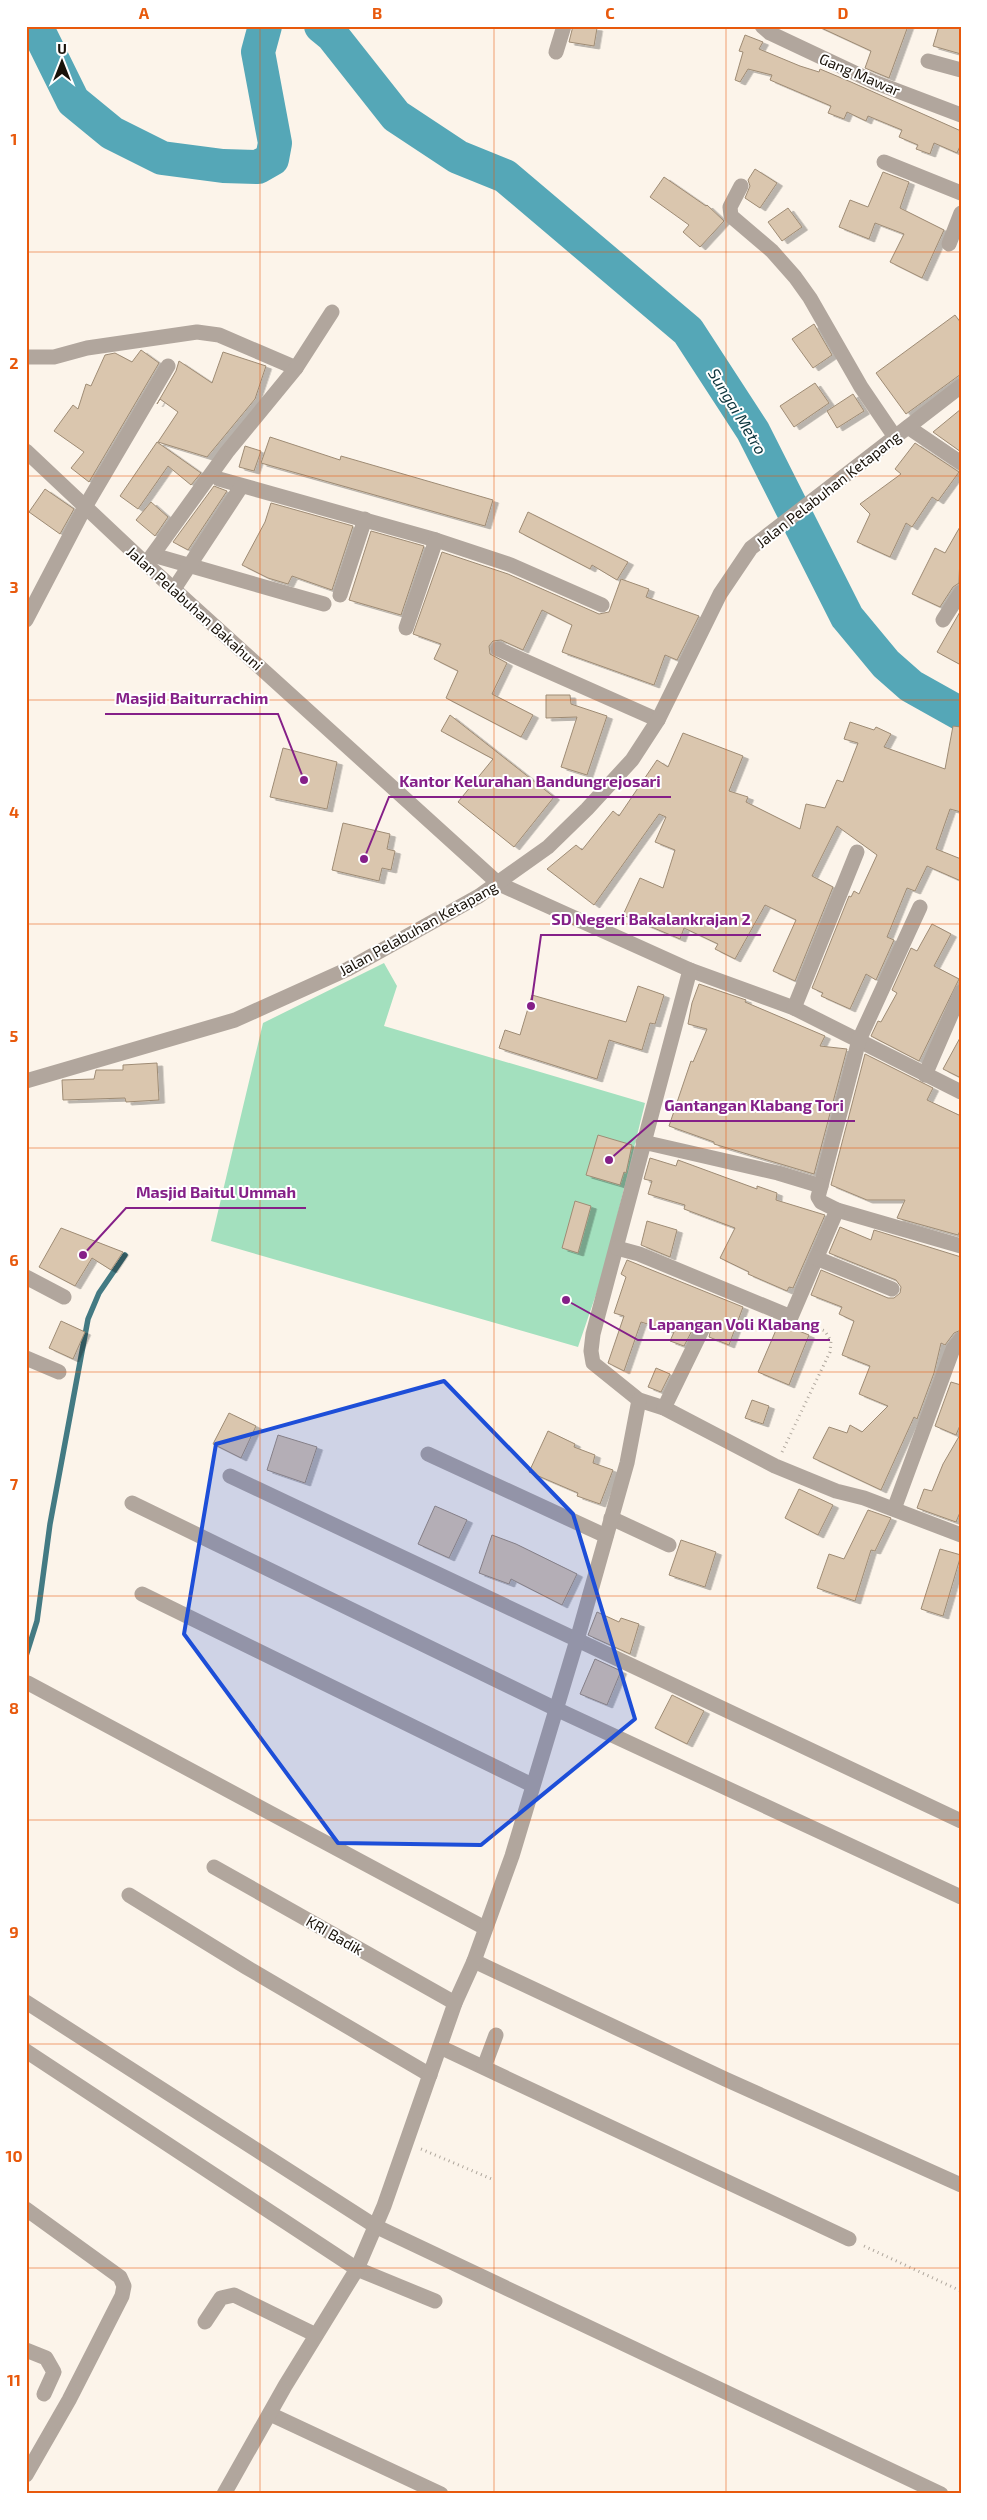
<svg xmlns="http://www.w3.org/2000/svg" width="987" height="2520" font-family="'Exo 2',sans-serif">
<defs>
<filter id="shadow"><feDropShadow dx="5.5" dy="3" stdDeviation="0" flood-color="#0004"/></filter>
</defs>
<rect width="100%" height="100%" fill="#fcf4ea"/>
<path fill="#a3e0be" d="M384,963L397,986L384,1026L645,1103L603,1274L578,1347L211,1241L263,1023Z"/>
<g fill="none" stroke-linecap="round" stroke-linejoin="round">
<path stroke="#437a83" stroke-width="5.5" d="M26,1656L37,1621L50,1524L88,1319L99,1293L125,1255"/>
<g stroke="#55a7b7" stroke-width="34">
<path d="M36,26L73,101L112,133L162,158L223,166L258,167L272,159L275,143L258,52L265,26"/>
<path d="M321,26L332,35L396,116L458,157L505,176L688,331L753,431L847,617L886,664L911,686L961,714"/>
</g>
</g>
<g fill="#dac6ae" stroke="#9e8b74" filter="url(#shadow)">
<path d="M573,26L597,28L594,46L569,42Z"/>
<path d="M817,26H908L889,78L865,68L871,51Z"/>
<path d="M939,26H961V54L933,46Z"/>
<path d="M745,35L763,42L759,49L800,66L819,72L820,69L851,82L961,131V144L957,153L934,143L930,154L916,149L918,145L899,137L902,130L868,116L866,121L847,112L844,119L828,113L831,106L770,80L772,75L748,69L740,82L735,80L743,52L739,51Z"/>
<path d="M755,169L777,183L760,208L745,198L750,186L748,180Z"/>
<path d="M883,172L909,182L900,208L944,230L922,278L890,262L904,234L875,223L869,239L839,227L850,200L868,207Z"/>
<path d="M664,177L706,206L707,205L724,221L700,247L683,232L689,225L650,197Z"/>
<path d="M788,208L802,227L782,241L768,222Z"/>
<path d="M955,315L961,323V374L906,414L876,373Z"/>
<path d="M814,324L832,355L813,368L792,339Z"/>
<path d="M141,350L159,363L89,482L71,468L84,452L54,431L73,405L78,409L86,384L91,386L105,355L115,353L132,362Z"/>
<path d="M223,352L266,366L255,399L207,457L158,442L178,412L160,399L157,404L176,371L179,361L212,383Z"/>
<path d="M815,383L829,403L794,427L780,406Z"/>
<path d="M853,394L864,411L837,428L827,411Z"/>
<path d="M961,409V452L933,432Z"/>
<path d="M270,437L340,460L341,456L493,500L485,526L261,463Z"/>
<path d="M157,442L201,473L191,485L168,466L138,509L120,496Z"/>
<path d="M915,443L959,472L938,501L932,497L912,527L906,523L890,557L857,542L870,514L860,504L901,474L895,469Z"/>
<path d="M245,446L261,451L254,471L239,467Z"/>
<path d="M214,486L227,491L188,550L173,542Z"/>
<path d="M45,489L74,509L60,534L29,512Z"/>
<path d="M151,502L168,517L155,536L136,520Z"/>
<path d="M271,503L353,526L332,590L292,576L288,584L268,578L242,565L265,522Z"/>
<path d="M528,512L628,562L617,580L592,565L590,569L519,532Z"/>
<path d="M961,525L959,583L953,587L940,607L912,594L935,548L945,553Z"/>
<path d="M371,531L424,546L401,615L349,600Z"/>
<path d="M442,552L508,574L599,614L609,612L621,579L649,589L646,597L699,616L677,660L665,655L654,685L562,652L572,625L542,610L523,650L501,640L493,641L489,646L490,654L507,663L492,694L533,715L521,737L446,698L458,671L434,659L441,644L413,634Z"/>
<path d="M961,610V665L937,652Z"/>
<path d="M546,695H570L571,704L607,716L587,775L561,767L577,717L546,718Z"/>
<path d="M450,715L554,797L514,847L458,802L493,759L441,731Z"/>
<path d="M850,722L874,730L876,727L891,734L884,747L945,769L953,726L961,727V812L950,809L936,849L961,859V881L927,866L915,891L907,888L887,937L894,940L876,980L866,974L850,1009L821,996L823,993L812,988L849,896L851,897L854,891L859,894L877,855L837,826L812,876L833,887L795,981L773,971L796,920L765,905L735,959L715,949L718,944L684,928L680,939L623,915L640,878L663,888L675,850L655,842L666,817L659,814L594,905L547,869L576,845L582,850L613,811L619,816L657,760L668,767L683,733L743,756L729,791L748,797L746,802L800,829L806,804L825,808L837,780L843,782L858,743L844,739Z"/>
<path d="M283,748L337,762L327,809L270,797Z"/>
<path d="M343,823L390,834L387,849L395,851L391,870L382,868L379,881L332,870Z"/>
<path d="M932,924L951,934L934,966L959,979L919,1061L871,1036L878,1021L881,1022L897,993L892,990L911,948L917,951Z"/>
<path d="M699,984L746,1000L745,1002L825,1036L820,1046L847,1049L814,1174L714,1144V1142L669,1126L691,1061L693,1062L707,1029L688,1024L692,1003Z"/>
<path d="M638,986L664,995L655,1024L650,1023L642,1050L609,1040L597,1079L499,1048L505,1030L520,1035L532,995L626,1022Z"/>
<path d="M961,1036V1078L943,1069Z"/>
<path d="M865,1054L933,1088L927,1100L961,1116V1229L958,1235L897,1218L905,1200H867L831,1185Z"/>
<path d="M157,1063L159,1100L126,1102L125,1098L63,1100L62,1080L94,1079L96,1070H123V1065Z"/>
<path d="M598,1135L632,1145L626,1173L624,1172L620,1185L586,1175Z"/>
<path d="M650,1158L676,1166L678,1160L757,1189V1186L777,1193L776,1200L825,1215L793,1288L789,1287L787,1291L748,1274L749,1272L720,1258L735,1228L684,1209L685,1205L648,1194L652,1181L644,1179Z"/>
<path d="M575,1201L591,1206L578,1253L562,1248Z"/>
<path d="M647,1221L677,1230L670,1257L641,1245Z"/>
<path d="M840,1227L871,1240L874,1230L961,1257V1330L954,1333L945,1345L941,1343L934,1373L917,1419L914,1417L881,1490L813,1458L829,1427L847,1433L850,1425L862,1432L888,1406L859,1394L870,1366L842,1355L854,1321L839,1314L842,1307L811,1295L821,1270L888,1298H894L900,1293L901,1287L896,1280L829,1253Z"/>
<path d="M61,1228L123,1252L111,1270L92,1258L75,1286L39,1267Z"/>
<path d="M627,1260L743,1307L729,1345L709,1337L711,1329L706,1321L696,1323L684,1346L670,1341L674,1332L641,1322L624,1371L608,1363L624,1316L614,1313L626,1277L621,1274Z"/>
<path d="M61,1321L85,1332L73,1359L49,1348Z"/>
<path d="M779,1323L809,1335L789,1385L758,1372Z"/>
<path d="M656,1368L670,1374L661,1392L648,1387Z"/>
<path d="M951,1382L961,1385V1423L956,1435L935,1426Z"/>
<path d="M752,1400L769,1406L763,1424L745,1418Z"/>
<path d="M229,1413L256,1426L241,1458L213,1444Z"/>
<path d="M548,1431L575,1444L574,1447L595,1455L593,1463L613,1470L600,1504L577,1496L578,1493L529,1472Z"/>
<path d="M961,1433V1510L956,1522L917,1508L924,1489L932,1491L943,1464Z"/>
<path d="M278,1435L317,1447L305,1483L267,1470Z"/>
<path d="M799,1489L833,1505L818,1535L785,1518Z"/>
<path d="M435,1506L467,1520L449,1558L418,1544Z"/>
<path d="M868,1510L891,1518L875,1551L871,1550L855,1601L817,1588L829,1554L844,1559Z"/>
<path d="M492,1535L516,1544L577,1574L562,1605L511,1579L509,1584L479,1573Z"/>
<path d="M681,1540L716,1552L705,1587L669,1575Z"/>
<path d="M940,1549L961,1555L943,1616L921,1609Z"/>
<path d="M597,1612L619,1622L621,1618L639,1624L630,1654L588,1635Z"/>
<path d="M595,1659L621,1671L607,1705L580,1694Z"/>
<path d="M672,1695L704,1711L687,1744L655,1728Z"/>
</g>
<g fill="none" stroke-linecap="round" stroke-linejoin="round">
<g stroke="#afa79d" stroke-width="3" stroke-dasharray="1 4" stroke-linecap="butt">
<path d="M782,1452L830,1352L831,1341L825,1331L806,1323"/>
<path d="M421,2149L494,2180"/>
<path d="M864,2246L961,2291"/>
</g>
<g stroke="#b1a69d" stroke-width="15">
<path d="M762,26L770,33L874,82L961,115"/>
<path d="M556,52L564,26"/>
<path d="M928,61L961,70"/>
<path d="M884,162L961,193"/>
<path d="M741,186L730,207L731,216L772,251L795,277L810,298L861,387L895,437"/>
<path d="M949,244L961,213"/>
<path d="M26,357H54L87,348L197,332L219,335L296,368"/>
<path d="M908,427L961,463"/>
<path d="M26,451L146,564L499,884L690,970L794,1008L961,1092"/>
<path d="M219,479L436,540L511,565L602,605"/>
<path d="M153,555L324,604"/>
<path d="M146,564L227,452L296,368L332,312"/>
<path d="M174,589L241,487"/>
<path d="M340,595L365,519"/>
<path d="M26,620L85,507L168,366"/>
<path d="M943,620L961,592"/>
<path d="M406,628L436,540"/>
<path d="M498,649L658,720"/>
<path d="M920,907L859,1040L818,1197L821,1202L837,1210L961,1246"/>
<path d="M690,970L593,1334L591,1351L593,1363L639,1400L664,1408L775,1466L836,1491L864,1498L961,1535"/>
<path d="M794,1008L857,852"/>
<path d="M925,1075L961,992"/>
<path d="M26,1081L235,1020L348,969L479,896L548,847L587,809L632,760L658,720L720,594L751,548L961,386"/>
<path d="M643,1142L778,1173L821,1186"/>
<path d="M617,1248L639,1254L791,1317L837,1210"/>
<path d="M816,1258L892,1289"/>
<path d="M26,1277L64,1297"/>
<path d="M26,1358L59,1372"/>
<path d="M664,1408L702,1330"/>
<path d="M428,1454L606,1536"/>
<path d="M230,1476L961,1821"/>
<path d="M132,1503L556,1709L961,1897"/>
<path d="M894,1509L953,1349L961,1339"/>
<path d="M611,1518L669,1545"/>
<path d="M142,1594L532,1785"/>
<path d="M28,1683L485,1928"/>
<path d="M214,1867L455,2003"/>
<path d="M129,1895L246,1967L430,2075"/>
<path d="M474,1961L725,2079L961,2185"/>
<path d="M26,2002L375,2226L941,2494"/>
<path d="M440,2047L849,2239"/>
<path d="M26,2051L357,2269L435,2301"/>
<path d="M484,2067L496,2035"/>
<path d="M26,2209L120,2277L124,2286L122,2296L69,2400L26,2475"/>
<path d="M205,2322L221,2298L234,2295L316,2335"/>
<path d="M26,2350L46,2358L54,2372L44,2394"/>
<path d="M270,2414L441,2494"/>
<path d="M224,2494L285,2386L357,2269L384,2206L455,2003L474,1961L512,1856L577,1640L627,1463L639,1400"/>
</g>
</g>
<path fill="#1d4ed8" fill-opacity="0.2" stroke="#1d4ed8" stroke-width="4" stroke-linejoin="round" d="M444,1381L573,1514L635,1719L481,1845L338,1843L184,1634L216,1444Z"/>
<path fill="none" stroke="#e8590c" stroke-width="1" stroke-opacity="0.55" d="M260,26V2494M494,26V2494M726,26V2494M26,252H961M26,476H961M26,700H961M26,924H961M26,1148H961M26,1372H961M26,1596H961M26,1820H961M26,2044H961M26,2268H961"/>
<g text-anchor="middle" dominant-baseline="central" stroke-width="4" stroke-linejoin="round" paint-order="stroke">
<g font-size="15" fill="#191209" stroke="#fff">
<text transform="translate(860 74) rotate(23)">Gang Mawar</text>
<text transform="translate(828 489) rotate(-38)">Jalan Pelabuhan Ketapang</text>
<text transform="translate(195 608) rotate(42)">Jalan Pelabuhan Bakahuni</text>
<text transform="translate(418 928) rotate(-29)">Jalan Pelabuhan Ketapang</text>
<text transform="translate(335 1935) rotate(30)">KRI Badik</text>
</g>
<g font-size="16" font-style="italic" fill="#0c343c" stroke="#fff">
<text transform="translate(738 411) rotate(59)">Sungai Metro</text>
</g>
</g>
<path fill="none" stroke="#852088" stroke-width="2" d="M304 780L278 714H105M364 859L389 797H671M531 1006L541 935H761M609 1160L654 1121H855M83 1255L126 1208H306M566 1300L638 1340H830"/>
<g fill="#852088" stroke="#fff" stroke-width="2">
<circle cx="304" cy="780" r="5"/>
<circle cx="364" cy="859" r="5"/>
<circle cx="531" cy="1006" r="5"/>
<circle cx="609" cy="1160" r="5"/>
<circle cx="83" cy="1255" r="5"/>
<circle cx="566" cy="1300" r="5"/>
</g>
<g font-size="16" text-anchor="middle" font-weight="bold" fill="#852088" stroke="#fff" stroke-width="4" stroke-linejoin="round" paint-order="stroke">
<text x="192" y="704">Masjid Baiturrachim</text>
<text x="530" y="787">Kantor Kelurahan Bandungrejosari</text>
<text x="651" y="925">SD Negeri Bakalankrajan 2</text>
<text x="754" y="1111">Gantangan Klabang Tori</text>
<text x="216" y="1198">Masjid Baitul Ummah</text>
<text x="734" y="1330">Lapangan Voli Klabang</text>
</g>
<rect width="987" height="2520" fill="none" stroke="#ffffff" stroke-width="55"/>
<g transform="translate(62 62)" stroke="#ffffff" stroke-width="4" paint-order="stroke">
<path d="M0-4L9 19L0 12L-9 19Z" fill="#191209"/>
<text y="-8" font-size="14" font-weight="bold" text-anchor="middle" fill="#191209">U</text>
</g>
<rect x="28" y="28" width="932" height="2464" fill="none" stroke="#e8590c" stroke-width="2"/>
<g font-size="16" text-anchor="middle" font-weight="bold" fill="#e8590c">
<text x="144" y="19">A</text>
<text x="377" y="19">B</text>
<text x="610" y="19">C</text>
<text x="843" y="19">D</text>
<text x="14" y="145">1</text>
<text x="14" y="369">2</text>
<text x="14" y="593">3</text>
<text x="14" y="818">4</text>
<text x="14" y="1042">5</text>
<text x="14" y="1266">6</text>
<text x="14" y="1490">7</text>
<text x="14" y="1714">8</text>
<text x="14" y="1938">9</text>
<text x="14" y="2162">10</text>
<text x="14" y="2386">11</text>
</g>
</svg>
